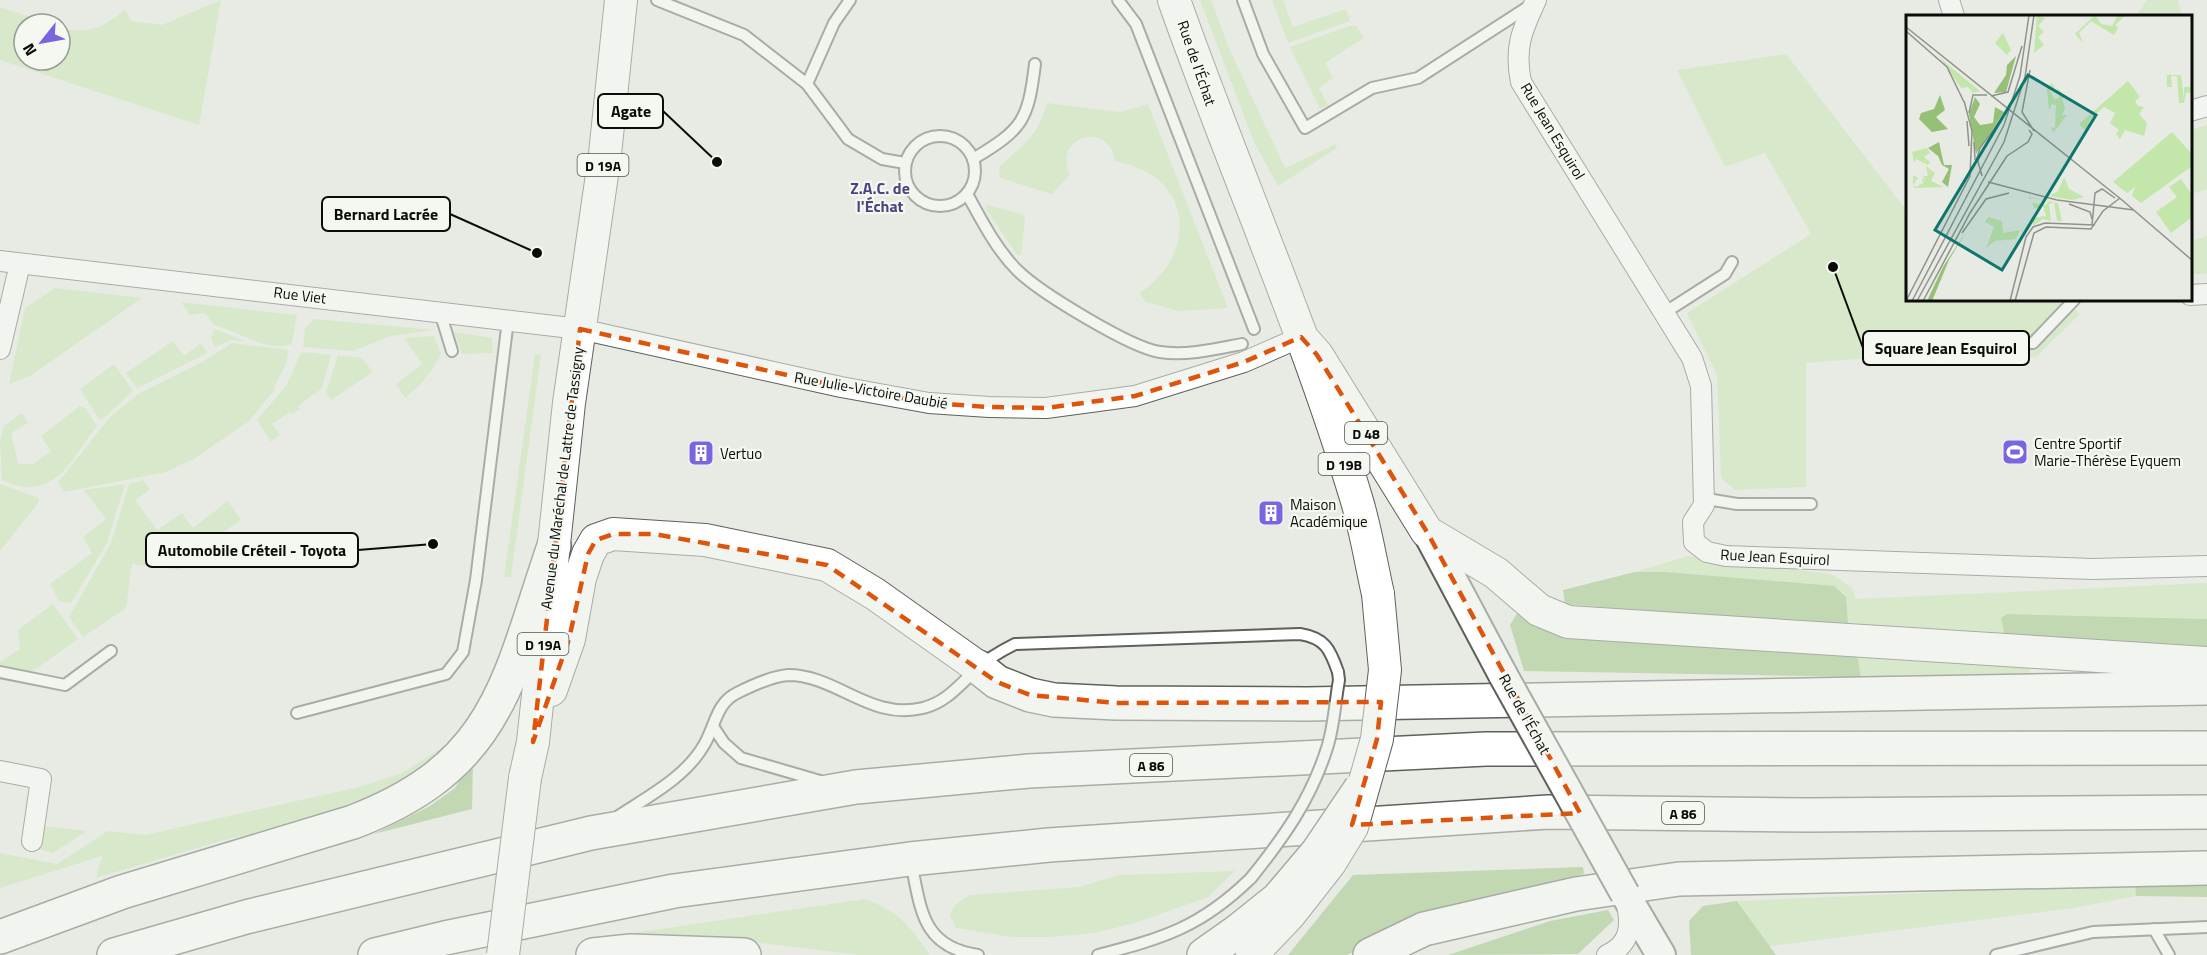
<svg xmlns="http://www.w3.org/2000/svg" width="2207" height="955" font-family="'Titillium Web',sans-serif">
<rect width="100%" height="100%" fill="#e7ebe4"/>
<g fill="#c3e6ab">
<path d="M221,0L199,125L0,60V7L50,24H24V60H60V27C85,36 106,27 125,9L131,21L162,25Z"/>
<path d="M1200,0H1211L1229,48L1285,168L1336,144L1337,148L1278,186L1254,142Z"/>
<path d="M1272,0H1283L1293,27L1346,9L1350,21L1288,43Z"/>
<path d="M2147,0H2178L2182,16H2136Z"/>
<path d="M1349,26H1357L1364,38L1325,63L1333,78L1319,88L1328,105L1320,109L1290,47Z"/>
<path d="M1786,54L1907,211V300H2065L2080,314L2036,357H1967L1939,367L1936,338L1885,335V357L1806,363V487L1735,490L1721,478L1717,375L1687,313L1811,234L1765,153L1725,167L1677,70Z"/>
<path d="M1047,103L1120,112L1148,104L1228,308L1179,311L1146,302L1139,293C1183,267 1198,205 1150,174C1139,167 1127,164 1115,161C1109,119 1052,137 1070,174L1052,194L1000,178L999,167C1025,143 1036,139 1047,103Z"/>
<path d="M2207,125V189L2191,194V130Z"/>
<path d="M987,205L1022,214L1025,218L1021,254L1018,256L985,208Z"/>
<path d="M2207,236V274H2191V241Z"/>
<path d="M55,288L142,298L30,376L9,384L25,308Z"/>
<path d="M181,302L297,315L292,344C266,353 239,331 214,325L205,313L190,315Z"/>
<path d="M315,319L434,330L391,336L353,351L303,347L305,328Z"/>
<path d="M214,329L245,341L231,340L215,347L211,339Z"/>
<path d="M454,332L492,338L493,353L462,354Z"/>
<path d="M434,336L441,353C434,371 420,386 405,398L396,384L422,364L404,338Z"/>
<path d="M173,341L184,356L201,343L207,353L137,388L126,373Z"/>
<path d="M232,343L288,350L287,362L274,387L276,388L249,421L194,459L166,472L64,492L58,482L111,416L138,394L202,362Z"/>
<path d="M304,352L331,355L322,388L298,406L300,409L292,414L290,412L272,424L280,435L271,442L257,420L286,386L301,353Z"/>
<path d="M535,354L541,355L511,577H504Z"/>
<path d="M338,355L362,358L373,372L331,400L326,393Z"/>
<path d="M114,364L133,391L103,419H99L80,389Z"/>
<path d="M80,406L85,408L97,426C69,462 54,504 2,480L0,441L4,426L22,413L28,423L11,433L18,464H33L51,451L41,436Z"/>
<path d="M143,480L150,490L135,500L157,530L182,513L193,528L228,501L241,520L205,545L207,549L179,570L132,564L126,608L83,637L69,617L111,543L129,484Z"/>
<path d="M0,484L39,498V502L0,551Z"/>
<path d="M125,484L107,543L71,603L59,601L50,584L92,553L83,537L106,519L84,490Z"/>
<path d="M1688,556L1831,574L1851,587L1856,599L2207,583V619L2007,614L2001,618L2005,636L1848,623L1846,597L1665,572H1635Z"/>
<path d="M53,604L78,639L29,674L0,669V662L20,649L18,630Z"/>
<path d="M1856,648L2029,663L2030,675L1861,677Z"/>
<path d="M443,747L448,754L371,799L303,822L224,840L96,878L102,856L0,888V853L57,864L108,831L145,835L359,787L402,773Z"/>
<path d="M43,826L87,831L53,853L39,849Z"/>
<path d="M1235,871L1208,897L1135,923L1094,933L1052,937H1011L956,928L950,915L955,905L969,895L1079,887L1119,875Z"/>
<path d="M2135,884L2136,896L2073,908L1769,946L1738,901Z"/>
<path d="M865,899C900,912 909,925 930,955H859L710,937L608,942L606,937Z"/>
</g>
<g fill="#95c075">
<path d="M1635,572H1665L1834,586L1846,597L1848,623L1747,620L1565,604L1563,590Z"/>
<path d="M1519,610L1856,648L1861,677L1524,671L1510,625Z"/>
<path d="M2007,614L2207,619V648L2005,636L2001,618Z"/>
<path d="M473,759L472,809L374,834L430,806L455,788Z"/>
<path d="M1583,867L1584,874L1505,893L1423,918L1347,955H1288L1353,875Z"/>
<path d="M2207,883V897L2136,896L2135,884Z"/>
<path d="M1737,901L1776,955H1691L1689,921L1703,906Z"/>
<path d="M1608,910L1614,920L1578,954L1448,955L1550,921Z"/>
</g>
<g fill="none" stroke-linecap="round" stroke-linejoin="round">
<g stroke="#5d605b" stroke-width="14">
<g id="lane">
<path d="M657,0L744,35L807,84L848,139L882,159L905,163"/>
<path d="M1118,0L1136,24L1254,329"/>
<path d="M1243,0L1263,54L1305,128L1372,88L1418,78L1531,5"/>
<path d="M807,84L834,23L850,0"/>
<circle cx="940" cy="171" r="35"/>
<path d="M973,159C1023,129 1028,121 1035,64"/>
<path d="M967,194C981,219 996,249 1017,270C1039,292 1131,348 1160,352C1186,356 1216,349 1242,344"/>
<path d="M440,312L452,351"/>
<path d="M1664,313L1725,274L1732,262"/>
<path d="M2000,344L2033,343L2074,300"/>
<path d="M1704,505L1713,500L1737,504H1811"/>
<path d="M0,672L65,685L111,651"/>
<path d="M297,713L446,674L463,652L476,580L508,320"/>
<path d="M714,728L724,743L741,758L820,781"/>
<path d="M617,817C647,797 685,778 704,745C715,727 716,703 737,693C751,686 772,676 788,675C837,675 870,721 923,708C947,702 959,685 977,669C988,658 1001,651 1015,644L1300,634C1325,638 1330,649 1338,672"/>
<path d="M911,862C921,910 922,947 978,955"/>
<path d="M2154,929L2169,955"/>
<path d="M1098,955C1164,938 1201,927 1251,878"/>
<path d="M1996,955L2093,932L2207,927"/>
</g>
</g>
<g stroke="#5d605b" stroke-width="22">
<g id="street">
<path d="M1536,0C1522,30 1514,48 1521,82L1692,358L1701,386L1704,505L1693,522L1694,542L1707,552L1726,556L2092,569L2207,566"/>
<path d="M1949,0L1954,16"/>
<path d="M2190,111L2207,106"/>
<path d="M0,261L580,329L841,387L929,403L989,407L1046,408L1135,396L1244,362L1301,337"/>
<path d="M2190,295L2207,294"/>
<path d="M0,349L20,264"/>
<path d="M0,771L41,779L32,841"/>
<path d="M1607,955C1629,945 1632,928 1627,905"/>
</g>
</g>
<g stroke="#5d605b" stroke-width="32">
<g id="secondary">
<path d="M1427,532L1503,675"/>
<path d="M1625,894L1661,955"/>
</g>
</g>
<g stroke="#5d605b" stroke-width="34">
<g id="primary">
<path d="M1174,0C1233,167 1306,331 1357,501C1366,531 1371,563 1378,594"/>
<path d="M1301,337L1317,355L1427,532L1496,573L1539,610L1568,622L2207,663"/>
<path d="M551,690L569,639L580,578L588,554L596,540L613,534L705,540L827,565L875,594L978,667"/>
<path d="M525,778L533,742L569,403L605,154L621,0"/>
</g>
</g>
<g stroke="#5d605b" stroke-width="36">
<g id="highway">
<path d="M978,667L997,682L1030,695L1054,700L1116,703L1307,704L2207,688"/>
<path d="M0,937L122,892L353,822C500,766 508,680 554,546"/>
<path d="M114,955L246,917L591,833L856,787L1029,771L1486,749L2207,748"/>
<path d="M375,955L445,938L674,891L910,859L1049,845L1548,812L1808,815L2207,812"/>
<path d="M593,955L631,951L744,955"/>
<path d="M1204,955L1238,931"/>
<path d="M1370,955L1424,929L1576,894L1679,879L2207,868"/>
</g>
</g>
<use href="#lane" stroke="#fff" stroke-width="10"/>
<use href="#street" stroke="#fff" stroke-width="20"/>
<use href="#secondary" stroke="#fff" stroke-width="28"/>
<use href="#primary" stroke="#fff" stroke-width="32"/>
<use href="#highway" stroke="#fff" stroke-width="33"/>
<g stroke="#5d605b" stroke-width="14" stroke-linecap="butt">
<path id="lane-bridge" d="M1251,878C1284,837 1311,799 1327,748C1334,727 1335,702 1339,680L1338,672"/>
</g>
<g stroke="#5d605b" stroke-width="32" stroke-linecap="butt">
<path id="secondary-bridge" d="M1503,675L1625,894"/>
</g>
<g stroke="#5d605b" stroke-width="34" stroke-linecap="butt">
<g id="primary-bridge">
<path d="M1252,954L1290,914L1330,863L1352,827L1377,739L1385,670L1378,594"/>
<path d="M503,955L525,778"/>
</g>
</g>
<g stroke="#5d605b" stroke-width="36" stroke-linecap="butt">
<path id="highway-bridge" d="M1238,931L1278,899L1317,853L1361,788"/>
</g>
<use href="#lane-bridge" stroke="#fff" stroke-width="10"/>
<use href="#secondary-bridge" stroke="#fff" stroke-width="28"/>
<use href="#primary-bridge" stroke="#fff" stroke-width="32"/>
<use href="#highway-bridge" stroke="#fff" stroke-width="33"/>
</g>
<path d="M0 0H2207V955H0ZM580,329L841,387L929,403L989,407L1046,408L1135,396L1244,362L1301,337L1317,355L1427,532L1580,813L1352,825L1377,739L1381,702L1116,703L1030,695L997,682L827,565L654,534H613L596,540L588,554L569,639L533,742Z" fill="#e7ebe4" fill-opacity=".55" fill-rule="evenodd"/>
<path fill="none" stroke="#dd550c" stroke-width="4.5" stroke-dasharray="12 8" stroke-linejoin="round" d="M580,329L841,387L929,403L989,407L1046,408L1135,396L1244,362L1301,337L1317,355L1427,532L1580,813L1352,825L1377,739L1381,702L1116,703L1030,695L997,682L827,565L654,534H613L596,540L588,554L569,639L533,742Z"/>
<defs>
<g id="stadium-square" transform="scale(1.35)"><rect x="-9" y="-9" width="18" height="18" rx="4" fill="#7965e0" stroke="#f4f8f1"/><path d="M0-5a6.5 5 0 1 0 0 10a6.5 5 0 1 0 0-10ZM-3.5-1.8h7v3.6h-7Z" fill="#fff"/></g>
<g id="building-square" transform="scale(1.35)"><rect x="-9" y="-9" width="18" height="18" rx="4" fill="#7965e0" stroke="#f4f8f1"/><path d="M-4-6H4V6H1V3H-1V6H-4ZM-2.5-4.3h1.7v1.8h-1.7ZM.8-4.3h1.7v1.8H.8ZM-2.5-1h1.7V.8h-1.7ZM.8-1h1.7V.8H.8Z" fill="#fff"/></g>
</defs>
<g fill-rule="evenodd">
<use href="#stadium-square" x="2015" y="452"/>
<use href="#building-square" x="701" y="453"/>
<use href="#building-square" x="1271" y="513"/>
</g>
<g text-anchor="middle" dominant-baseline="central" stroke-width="4.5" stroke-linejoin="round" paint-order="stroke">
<g fill="#f4f8f1" stroke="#51534f" stroke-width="1.5">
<rect x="577.5" y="154" width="51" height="22" rx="4.5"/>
<rect x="1345" y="422" width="42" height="22" rx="4.5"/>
<rect x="1318.5" y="453" width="51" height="22" rx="4.5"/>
<rect x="517.5" y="633" width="51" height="22" rx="4.5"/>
<rect x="1130" y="754" width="42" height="22" rx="4.5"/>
<rect x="1662" y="802" width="42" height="22" rx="4.5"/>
</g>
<g font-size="14" font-weight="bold" fill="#0b0c0a">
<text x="603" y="165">D 19A</text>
<text x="1366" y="433">D 48</text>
<text x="1344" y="464">D 19B</text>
<text x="543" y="644">D 19A</text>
<text x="1151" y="765">A 86</text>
<text x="1683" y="813">A 86</text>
</g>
<g font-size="15" fill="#0b0c0a" stroke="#f4f8f1">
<text transform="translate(1197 63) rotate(71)">Rue de l'Échat</text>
<text transform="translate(1553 131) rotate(59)">Rue Jean Esquirol</text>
<text transform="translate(300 295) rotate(7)">Rue Viet</text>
<text transform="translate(871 390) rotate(10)">Rue Julie-Victoire Daubié</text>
<text transform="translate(562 478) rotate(-83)">Avenue du Maréchal de Lattre de Tassigny</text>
<text transform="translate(1775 557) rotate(3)">Rue Jean Esquirol</text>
<text transform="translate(1525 714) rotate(61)">Rue de l'Échat</text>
</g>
<g font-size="15" fill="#0b0c0a" stroke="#f4f8f1" text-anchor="start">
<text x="2034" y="443">Centre Sportif<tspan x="2034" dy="17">Marie-Thérèse Eyquem</tspan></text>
<text x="720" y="453">Vertuo</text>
<text x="1290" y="504">Maison<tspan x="1290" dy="17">Académique</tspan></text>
</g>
<g font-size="16" font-weight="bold" fill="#4b4481" stroke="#f4f8f1">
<text x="880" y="188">Z.A.C. de<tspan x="880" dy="18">l'Échat</tspan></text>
</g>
</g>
<g transform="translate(1906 15)">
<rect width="286" height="286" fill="#e7ebe4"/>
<path d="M131,0L139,3L132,11L138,17L132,22L138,30L128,38ZM189,0L195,9L206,11L212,0H220L209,10L212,13L208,20L185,6L173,18L177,28L169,19ZM97,18L105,35L101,40L89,28ZM33,41L42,50L74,76L67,78L62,72L55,73ZM261,60H275L278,85V72H286V77L280,78L278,88H273L271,61H265L266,72H261ZM222,66L234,82L229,86L232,91L238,92L233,99L241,108L238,121L219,115L214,124L210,119L213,115L204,108L209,98L198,92L184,104L180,116L173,109ZM146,68L149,73L143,74L149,85L154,82L150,72L160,82L156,83L159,93L156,100H161L148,117L146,116L145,112L149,113L150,90L146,89L143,95L141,74ZM266,117L286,139V151L235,188L226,181L229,172L221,178L207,167ZM21,133L24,138L18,142L24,147L22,150L10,144L8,148L6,137ZM20,151L29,158L25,166L38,172L9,173L7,171V160L12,163L7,170L10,172L17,168L16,163L20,165L17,161H22ZM158,162L163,174L178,182L166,185L143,181L152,176ZM275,164L286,180V202L265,218L250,197L271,182L263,172ZM123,182L152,188L156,206H151L148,187L143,189L145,206L137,204L127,211V203L140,201L137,191L129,194L126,188L140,190L143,186L124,183L123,188ZM82,202L96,206L97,218L114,215L110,224L89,226L80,233L88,212L79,207Z" fill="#c3e6ab"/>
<path d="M110,41L100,77L88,78L100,60L101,50ZM34,80L39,95L30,102L42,114L26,117L13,104L15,98L28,94ZM69,82L74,89L68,102L74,110L87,108L89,92L98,97L70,139L63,99ZM33,127L38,150H46L42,172L36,167L43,154L36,150L32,141L22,133ZM61,215L43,245L26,286H21L37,252Z" fill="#95c075"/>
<path fill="none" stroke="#8f928d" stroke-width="1.5" d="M0,12L216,185L287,246M0,16L41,52L58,87M124,55L116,97L128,116M85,81L102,77L116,31M63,98L67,80H81M61,106L63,131M68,127L69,145M101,141L122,127L126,119L123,115M76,161L71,143L74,133L98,100M82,167L151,185L228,195M163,189L184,197L186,204M186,210L189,178L196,174L209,183M56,218L80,184L103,178M0,286L64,161L66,116L58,86M6,286L98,110L114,61L123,0M11,286L98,127L119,62L128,0M17,286L64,198L101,141M104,286L120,222L127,212L139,208L189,210M109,286L128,218L140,212L185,214L197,196L214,183"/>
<path fill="#0f766e" fill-opacity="0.15" stroke="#0f766e" stroke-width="3" d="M122,60L190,100L96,255L29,215Z"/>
<rect width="286" height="286" fill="none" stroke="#0b0c0a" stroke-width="3"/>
</g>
<path fill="none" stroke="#0b0c0a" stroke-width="2" d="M717 162L663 111M537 253L450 214M1833 267L1863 348M433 544L358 550"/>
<g fill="#0b0c0a" stroke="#f4f8f1" stroke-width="2">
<circle cx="717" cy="162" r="6"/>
<circle cx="537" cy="253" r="6"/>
<circle cx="1833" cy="267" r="6"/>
<circle cx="433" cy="544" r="6"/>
</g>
<g fill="#f4f8f1" stroke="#0b0c0a" stroke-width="2">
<rect x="598" y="94" width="65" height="34" rx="6"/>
<rect x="322" y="197" width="128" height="34" rx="6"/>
<rect x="1863" y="331" width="166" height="34" rx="6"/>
<rect x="146" y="533" width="212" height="34" rx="6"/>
</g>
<g font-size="16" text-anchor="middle" font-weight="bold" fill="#0b0c0a">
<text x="631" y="117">Agate</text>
<text x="386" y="220">Bernard Lacrée</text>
<text x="1946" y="354">Square Jean Esquirol</text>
<text x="252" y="556">Automobile Créteil - Toyota</text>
</g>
<g transform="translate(42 42) rotate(239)"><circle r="28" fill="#f4f8f1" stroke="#979a95" stroke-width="1.5"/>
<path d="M0-4.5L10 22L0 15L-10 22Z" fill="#7965e0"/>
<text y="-9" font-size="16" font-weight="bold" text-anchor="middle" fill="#0b0c0a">N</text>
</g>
</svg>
